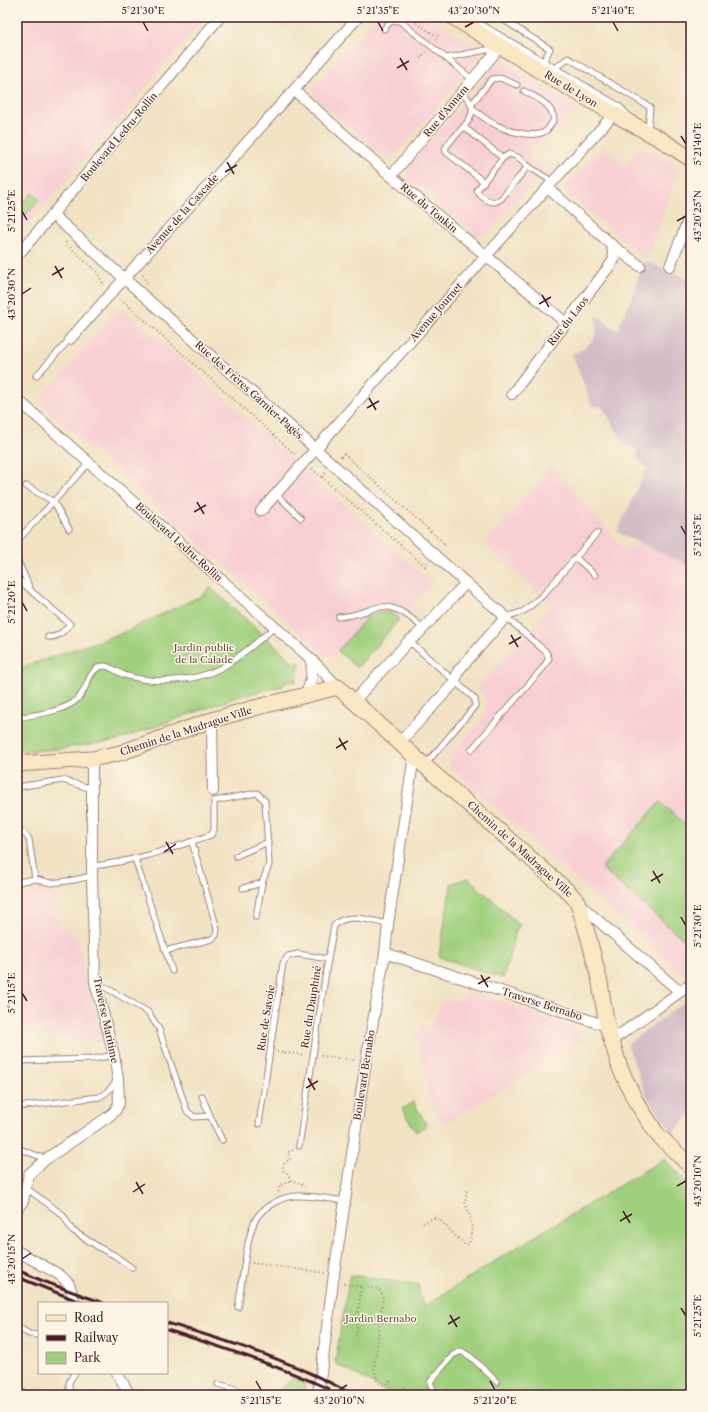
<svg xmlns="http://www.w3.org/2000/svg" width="708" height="1412" font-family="'Libre Caslon Text',serif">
<rect width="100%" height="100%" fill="#fcf5e5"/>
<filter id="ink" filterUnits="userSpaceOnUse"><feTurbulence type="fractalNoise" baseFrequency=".025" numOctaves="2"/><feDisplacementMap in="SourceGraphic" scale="8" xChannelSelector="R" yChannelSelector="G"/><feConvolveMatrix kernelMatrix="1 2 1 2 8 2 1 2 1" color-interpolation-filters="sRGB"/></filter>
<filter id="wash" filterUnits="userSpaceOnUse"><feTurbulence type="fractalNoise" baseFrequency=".012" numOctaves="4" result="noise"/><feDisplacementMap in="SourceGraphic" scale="16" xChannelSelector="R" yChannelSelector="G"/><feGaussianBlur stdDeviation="0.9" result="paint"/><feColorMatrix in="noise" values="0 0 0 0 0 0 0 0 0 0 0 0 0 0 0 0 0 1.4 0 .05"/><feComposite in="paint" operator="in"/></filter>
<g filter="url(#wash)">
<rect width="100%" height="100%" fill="#f0e2c3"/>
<g fill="#f7cfd3">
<path d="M17,17H192L200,23L17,237Z"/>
<path d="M377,17H427L477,47L479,58L393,157H384L314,97L313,88Z"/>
<path d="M505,64L578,108L559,131L546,134L528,155L544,169L485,235L476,236L407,177V168L496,65Z"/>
<path d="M639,145L679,168L646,260L568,194L567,186L603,146L626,166Z"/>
<path d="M121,307L432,583L399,619L391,613L385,612H379L368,616L333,656H326L286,621L285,619L38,401Z"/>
<path d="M552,466L606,527L624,552L640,543L691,567V973L686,977L449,766V758L481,721L485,713L486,704L483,694L477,688L552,605L484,544Z"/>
<path d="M54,889L58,925L77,937L85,979L105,1043L17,1033V895Z"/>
<path d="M467,990L574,1027L584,1040L445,1124L432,1105L418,1044L412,1039L423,1024L429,1027L442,1003L449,1001L462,1000Z"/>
</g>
<g fill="#d2bdc7">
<path d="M645,261L690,280L686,290L691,293V567L617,532L647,468L636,456L638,450L625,445L602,407L592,406L572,354L585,348L594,339L597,328L596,315L618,331Z"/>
<path d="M691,997V1114L673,1133L647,1097L627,1044Z"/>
</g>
<g fill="#a0d07e" stroke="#757854">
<path d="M32,193L40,200L17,225V211Z"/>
<path d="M210,587L294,663H300L296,682L287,681L283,686L237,697L118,740L58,749L17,752V669L122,633L203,595Z"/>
<path d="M379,612L391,613L399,619L357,668L338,651L368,616Z"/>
<path d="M660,802L691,829V946L601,868Z"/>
<path d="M468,878L520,925L516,930L503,978L439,957L451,884Z"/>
<path d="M413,1102L427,1125L416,1132L402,1109Z"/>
<path d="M664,1159L691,1185V1395H404L402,1389L400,1395H393L335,1363L350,1275L418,1285L423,1307L519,1246Z"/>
<path d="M293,1378L305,1383L303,1395H279L282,1388Z"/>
</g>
</g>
<g filter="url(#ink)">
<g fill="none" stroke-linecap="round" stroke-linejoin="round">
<g stroke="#9d8077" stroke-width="7">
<g id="lane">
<path d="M469,17L619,106L628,115"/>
<path d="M499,17L550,49L542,64"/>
<path d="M384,29L389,23L395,20L401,22L446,58"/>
<path d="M553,70L568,58L650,107L648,130"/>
<path d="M473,80L446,58L496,48"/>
<path d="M462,92C464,95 468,98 470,102C481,118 451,136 445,149L446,152L484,182"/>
<path d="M471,105L492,79L500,78L517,85"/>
<path d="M473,109C480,115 488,121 496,125C508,131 536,140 547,130C550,127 552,122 554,119C551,103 537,98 524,91"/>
<path d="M464,127L503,158"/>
<path d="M509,154L518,157L528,166L501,199C499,200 496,202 494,202C488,202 478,195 477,190L503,158Z"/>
<path d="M528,166L553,182"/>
<path d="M36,376L70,339"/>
<path d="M26,486L54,502L69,529"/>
<path d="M277,495L301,518"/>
<path d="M17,541L89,463"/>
<path d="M576,558L595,575"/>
<path d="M17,559L31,591L70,624C63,632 59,637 48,637"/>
<path d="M17,578L29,589"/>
<path d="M339,617C354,616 362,612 375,608C394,602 410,617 423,628"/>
<path d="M409,641L475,699V706L425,765"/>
<path d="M17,718C35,714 70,712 81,695C87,687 89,672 99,667C101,666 103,666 105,666C111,667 118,672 124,675C130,677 136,678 142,679C152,681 164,681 175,680C221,678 241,654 274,628"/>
<path d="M471,750L543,668L549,658L546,652L506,617L524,611L542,596L597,533"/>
<path d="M17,787L63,780L92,789"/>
<path d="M17,830L23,832L29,839L35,879"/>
<path d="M236,856L268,842"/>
<path d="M135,859L172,971"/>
<path d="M92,866C133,862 173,848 211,835L214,830V801L257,793L265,801L269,865L262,883L243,888"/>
<path d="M17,882L35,879L51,883L74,880L92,876"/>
<path d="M256,917L262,883"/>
<path d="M165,951L212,939L216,935L217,929L192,842"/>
<path d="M96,982L148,1012L159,1029L187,1111L194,1117L210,1116"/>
<path d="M17,1061L93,1059L114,1055"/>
<path d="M202,1096L210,1116L222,1140"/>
<path d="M17,1107L99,1097L106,1093L117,1081"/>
<path d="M259,1124L283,963L288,956L298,954L328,959"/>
<path d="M299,1146L328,959L334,926C346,911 372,921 388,924"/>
<path d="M17,1148L46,1159"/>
<path d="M26,1188L63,1215L72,1230L100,1248L114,1255L132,1268"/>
<path d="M238,1307C242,1286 246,1234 257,1217C265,1206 283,1196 296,1196C312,1195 329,1199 345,1201"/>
<path d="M17,1326L29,1334L39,1335"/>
<path d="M218,1384L236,1389L241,1395"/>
<path d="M72,1395C67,1386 68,1381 75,1373"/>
<path d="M435,1395L430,1382L453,1355L461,1351L471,1357L497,1382"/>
</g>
</g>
<g stroke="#9d8077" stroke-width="12">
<g id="street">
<path d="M294,90L391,176L566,323"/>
<path d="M391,176L500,47"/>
<path d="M548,188L612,245L640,266"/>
<path d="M53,215L466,583"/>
<path d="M17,256L220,17"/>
<path d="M670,266L691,213"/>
<path d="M70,339L294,90L358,17"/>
<path d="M512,394L614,260L612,245"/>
<path d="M17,399L311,659L338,687"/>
<path d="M261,511L486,256L614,114"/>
<path d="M305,696C311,684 313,672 311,659"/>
<path d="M354,701L409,641L417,635L466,583L506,617L458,671L455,682L400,742"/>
<path d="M212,720L213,791"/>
<path d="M579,904L680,992"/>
<path d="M385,953L607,1026"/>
<path d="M611,1041L691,984"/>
<path d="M17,1209L23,1201L29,1174L46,1159L108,1117L115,1111L119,1103L118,1079L114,1055L95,982L92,876V759"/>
<path d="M17,1251L60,1275L69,1284L75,1303"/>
<path d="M117,1373L130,1395"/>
<path d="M318,1395L334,1274L366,1061L385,953L388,924L414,756"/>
</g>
</g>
<g stroke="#9d8077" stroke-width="17">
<g id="secondary">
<path d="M453,17L555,80L614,114L660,139L691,159"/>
<path d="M17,764L92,759L120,753L212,720L254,708L338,687L425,766L570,893L578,903L589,939L600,983L607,1026L620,1068L635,1100L657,1134L691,1167"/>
</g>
</g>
<g stroke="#9d8077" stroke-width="2" stroke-dasharray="1 3" stroke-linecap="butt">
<path d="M417,23L415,22L417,17"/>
<path d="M420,25L438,37L436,39"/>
<path d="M420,58L426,52"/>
<path d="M66,242L65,243L97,272L104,285"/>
<path d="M143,275L148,285"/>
<path d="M121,299L297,456"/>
<path d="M341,457L344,454L445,544L443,547"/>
<path d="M312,469L425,566L427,563"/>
<path d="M322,477L326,473"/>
<path d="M277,1052L304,1055"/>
<path d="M321,1056L356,1060"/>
<path d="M293,1150L288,1152L290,1160L285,1162L283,1166V1170L288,1174L291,1180L300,1183L305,1187"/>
<path d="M278,1192L281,1185L291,1180"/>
<path d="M423,1223L434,1218L439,1219L465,1245L469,1244L470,1241L472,1228L470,1216L465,1202L467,1190"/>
<path d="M252,1263L325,1273"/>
<path d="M344,1284L378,1289L381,1292L383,1296L374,1369L377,1381L382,1385L388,1384L390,1381"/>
<path d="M358,1320L392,1323"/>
<path d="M356,1336L361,1287"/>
<path d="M17,1380L30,1395"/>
</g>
<use href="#lane" stroke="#fff" stroke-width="5"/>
<use href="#street" stroke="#fff" stroke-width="10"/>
<use href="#secondary" stroke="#fae7c3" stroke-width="15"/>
<g stroke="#4a1f2b" stroke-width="3">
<path d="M17,1270L43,1281L103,1303"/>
<path d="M17,1277L83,1303"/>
<path d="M167,1323C213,1337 261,1351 305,1371C322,1378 338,1387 354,1395"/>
<path d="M167,1330C222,1347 277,1365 329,1389"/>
</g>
</g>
</g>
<path fill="none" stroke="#4a1f2b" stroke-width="1.5" d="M143,22L148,31M378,22L383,31M613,22L618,31M465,27L474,22M400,58L407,70M397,68L409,61M681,136L686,144M227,162L234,174M225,172L237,165M22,211L27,220M677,221L686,216M55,266L62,278M52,275L64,268M22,294L31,288M542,295L549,307M539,304L551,297M369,398L376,410M367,408L379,401M197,502L204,514M194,512L206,505M681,526L686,535M22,602L27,611M511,635L518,647M509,644L521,637M339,738L346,750M336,748L348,741M166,842L173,854M164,852L176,844M653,871L660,883M651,881L663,874M681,917L686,926M481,975L488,987M478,984L490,977M22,993L27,1001M308,1078L315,1090M306,1088L318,1081M136,1182L143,1194M677,1186L686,1181M133,1192L145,1184M623,1211L630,1223M620,1221L632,1214M22,1259L31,1253M681,1308L686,1316M450,1315L457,1327M448,1324L460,1317M256,1381L261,1390M490,1381L495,1390M339,1390L347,1385"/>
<g text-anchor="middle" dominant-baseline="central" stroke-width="3" stroke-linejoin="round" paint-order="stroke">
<g font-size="10" fill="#4a1f2b" stroke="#fcf5e5">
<text transform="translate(571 89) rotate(31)">Rue de Lyon</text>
<text transform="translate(446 111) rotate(-50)">Rue d'Annam</text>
<text transform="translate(119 137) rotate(-50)">Boulevard Ledru-Rollin</text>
<text transform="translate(429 208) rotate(40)">Rue du Tonkin</text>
<text transform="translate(182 214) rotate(-48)">Avenue de la Cascade</text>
<text transform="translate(436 312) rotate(-49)">Avenue Journet</text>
<text transform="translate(568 321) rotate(-52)">Rue du Laos</text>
<text transform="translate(249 390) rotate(42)">Rue des Frères Garnier-Pagès</text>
<text transform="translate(179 542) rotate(42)">Boulevard Ledru-Rollin</text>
<text transform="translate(186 731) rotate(-18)">Chemin de la Madrague Ville</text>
<text transform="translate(520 849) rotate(42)">Chemin de la Madrague Ville</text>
<text transform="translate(542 1004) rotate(18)">Traverse Bernabo</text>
<text transform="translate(311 1007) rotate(-81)">Rue du Dauphiné</text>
<text transform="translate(266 1018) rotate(-81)">Rue de Savoie</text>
<text transform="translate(106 1020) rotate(78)">Traverse Maritime</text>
<text transform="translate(364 1075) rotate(-81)">Boulevard Bernabo</text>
</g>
<g font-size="10" fill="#645444" stroke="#fcf5e5">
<text x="204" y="647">Jardin public<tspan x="204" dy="12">de la Calade</tspan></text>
<text x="381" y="1318">Jardin Bernabo</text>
</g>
</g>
<rect width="708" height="1412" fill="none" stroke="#fcf5e5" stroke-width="44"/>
<rect x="38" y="1302" width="130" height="72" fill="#fcf5e5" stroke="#b59f9b"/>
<rect x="46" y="1315" width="20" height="6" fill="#fae7c3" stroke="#b59f9b"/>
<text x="74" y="1322" font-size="12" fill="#4a1f2b">Road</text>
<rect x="46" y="1335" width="20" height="6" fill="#4a1f2b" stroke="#b59f9b"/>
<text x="74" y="1342" font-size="12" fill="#4a1f2b">Railway</text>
<rect x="46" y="1352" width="20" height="12" fill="#a0d07e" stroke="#b59f9b"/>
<text x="74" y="1362" font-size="12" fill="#4a1f2b">Park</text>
<rect x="22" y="22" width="664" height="1368" fill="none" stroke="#4a1f2b" stroke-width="1.5"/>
<g font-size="10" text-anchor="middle" fill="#4a1f2b">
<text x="143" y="14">5°21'30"E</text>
<text x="378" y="14">5°21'35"E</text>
<text x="474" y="14">43°20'30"N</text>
<text x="613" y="14">5°21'40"E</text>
<text transform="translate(697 144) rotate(-90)" y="4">5°21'40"E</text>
<text transform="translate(11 211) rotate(-90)" y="4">5°21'25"E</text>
<text transform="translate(697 216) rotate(-90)" y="4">43°20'25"N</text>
<text transform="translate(11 294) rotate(-90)" y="4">43°20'30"N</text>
<text transform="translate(697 535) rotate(-90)" y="4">5°21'35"E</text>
<text transform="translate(11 602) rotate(-90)" y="4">5°21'20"E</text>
<text transform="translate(697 926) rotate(-90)" y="4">5°21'30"E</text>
<text transform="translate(11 993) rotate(-90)" y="4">5°21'15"E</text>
<text transform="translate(697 1181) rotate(-90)" y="4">43°20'10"N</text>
<text transform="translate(11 1259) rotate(-90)" y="4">43°20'15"N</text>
<text transform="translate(697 1316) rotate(-90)" y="4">5°21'25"E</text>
<text x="261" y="1404">5°21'15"E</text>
<text x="339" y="1404">43°20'10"N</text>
<text x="495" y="1404">5°21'20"E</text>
</g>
</svg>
